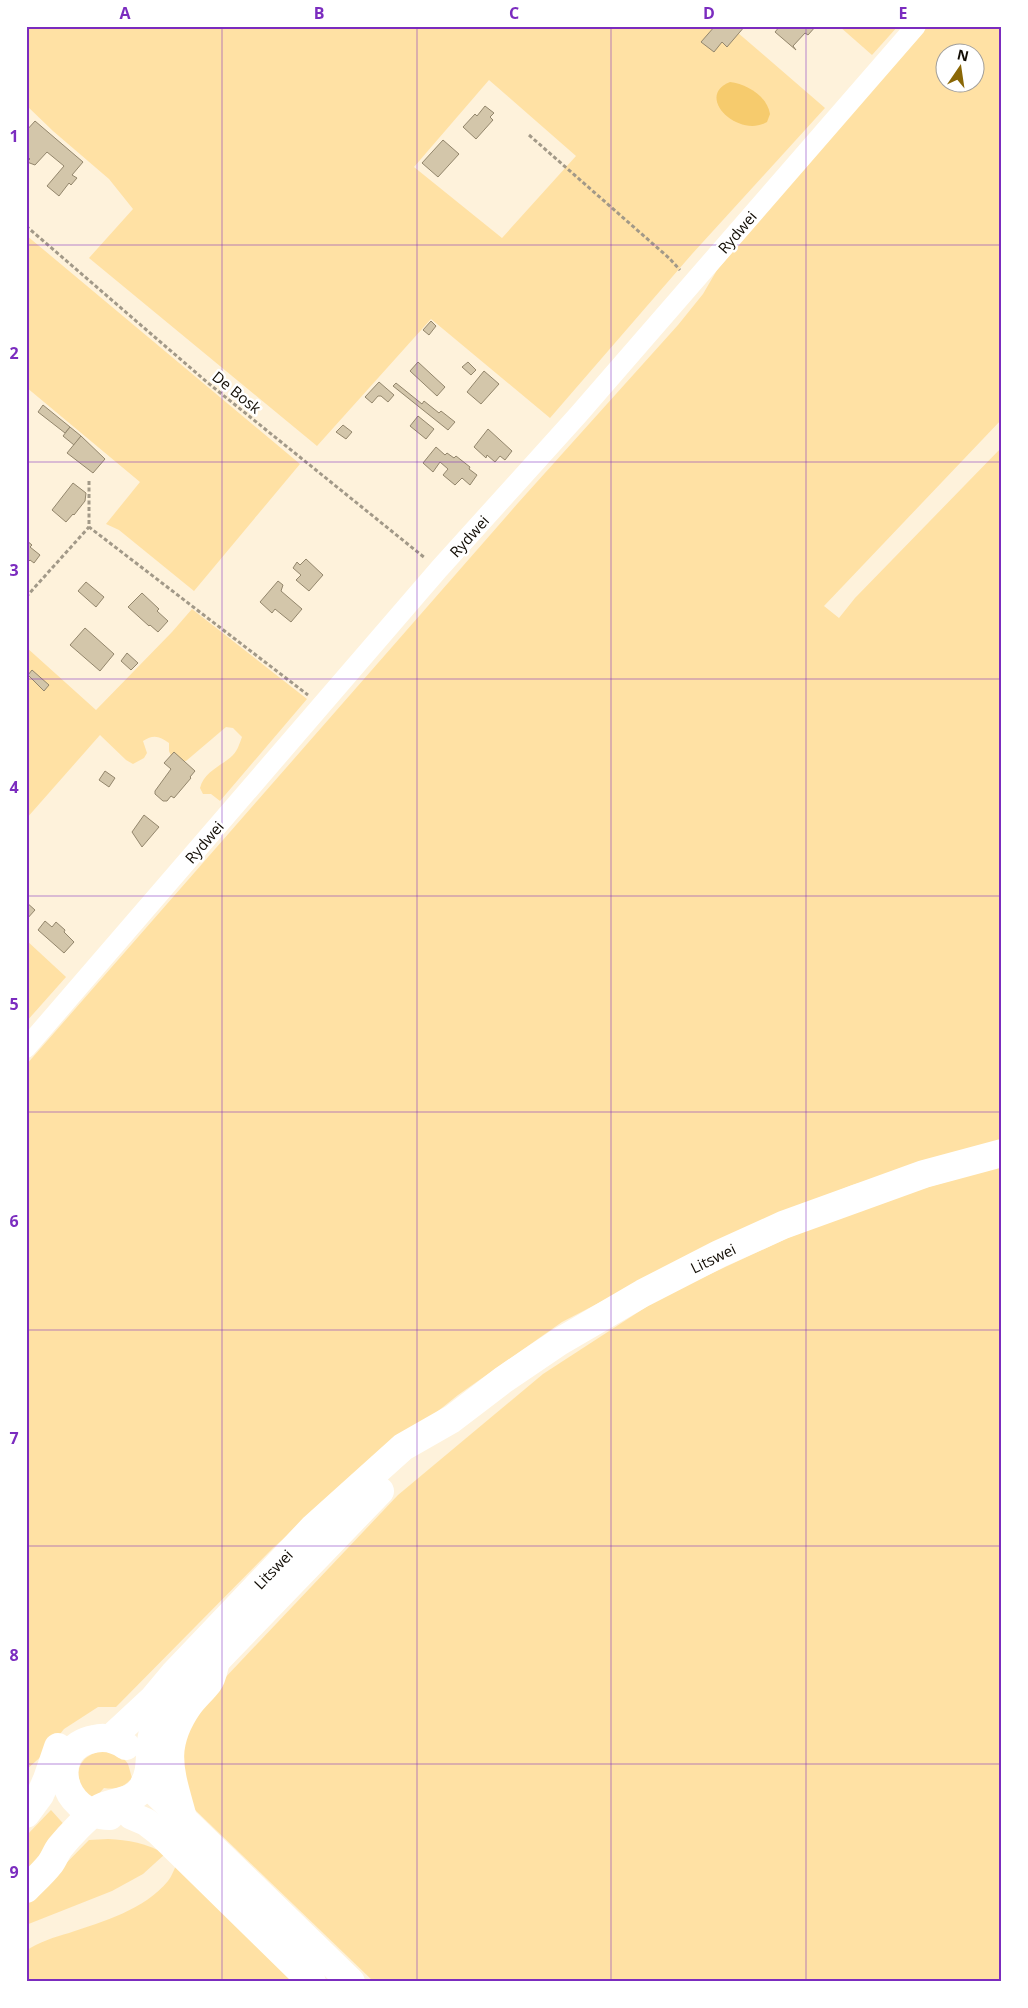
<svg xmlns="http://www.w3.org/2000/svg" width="1028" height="2008" font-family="'Open Sans',sans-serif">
<rect width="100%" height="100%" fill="#fef2db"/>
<g fill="#ffe1a4" fill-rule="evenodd">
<path d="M26,26H730L825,108L692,254L550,418L431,319L317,446L89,258L133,209L109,179L53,131L26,105ZM489,80L576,156L502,238L414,167Z"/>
<path d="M839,26H898L872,55Z"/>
<path d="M927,26H1002V419L824,606L839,618L855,598L1002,447V1142L852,1185L763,1222L618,1293L562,1322L458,1395L346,1485L274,1547L116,1707H98L64,1729L45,1753L26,1770V1065L518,503L678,325L703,294L717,270L827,141L920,36ZM946,52H976V82H946Z"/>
<path d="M26,235L300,464L194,591L119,530L106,524L140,482L26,387Z"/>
<path d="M192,609L307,699L220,801L211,794H203L200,788C204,771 222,766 233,755C238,750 240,742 242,737L233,728L226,727L186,761H179L172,758L169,751V743C160,736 153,734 143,741L147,753L144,758L133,764L126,760L100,735L26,819V647L96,710L172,632Z"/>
<path d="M26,940L66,977L26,1022Z"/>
<path d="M1002,1166V1982H374L191,1806L176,1745L205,1699L398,1495L543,1374L663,1296L790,1237L890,1198Z"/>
<path d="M104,1751L112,1753L119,1758L122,1756L128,1764L132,1778C124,1787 117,1790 104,1788L94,1799C70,1784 74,1754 104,1751Z"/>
<path d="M51,1810L69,1830L26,1875V1836Z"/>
<path d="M108,1839C128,1840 147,1843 165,1854L143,1874L112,1891L26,1925V1904L89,1840Z"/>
<path d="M177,1864L297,1982H26V1951C38,1942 55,1937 69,1933C104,1921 144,1910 168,1881C172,1876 174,1869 177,1864Z"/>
</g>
<path fill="#f6cb6d" d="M730,82C747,84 767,96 770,114L767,122C738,139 694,96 730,82Z"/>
<g fill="#d3c6aa" stroke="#93866c">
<path d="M715,26H745L727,47L722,42L714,52L701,42Z"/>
<path d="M780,26H816L808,35L805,33L793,46L796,50L775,32Z"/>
<path d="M485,106L494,113L490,117L493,120L476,139L463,127L475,114L477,116Z"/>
<path d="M35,121L83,162L72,175L77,178L71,185L69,183L59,196L47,186L64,166L47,152L35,165L27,162L30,159L26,155V131Z"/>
<path d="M443,140L459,154L438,177L422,163Z"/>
<path d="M431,321L436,326L429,335L423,330Z"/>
<path d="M418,362L445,387L437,396L410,371Z"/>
<path d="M468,362L476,370L471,375L462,367Z"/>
<path d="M484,371L499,384L481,404L467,392Z"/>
<path d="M379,382L394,395L388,402L381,396H378L372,403L365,397Z"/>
<path d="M396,383L422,404L424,401L439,413L441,411L455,422L448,430L393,386Z"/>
<path d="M43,405L70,427L65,433L38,412Z"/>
<path d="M418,416L434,429L426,439L410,426Z"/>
<path d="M343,425L352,432L346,439L336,432Z"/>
<path d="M70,427L81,436L74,445L63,436Z"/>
<path d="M488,429L512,451L505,460L500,456L495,462L487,455L486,458L474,447Z"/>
<path d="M81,436L105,459L93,473L67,453Z"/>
<path d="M436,447L445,455L447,453L454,458L456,456L470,467L469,469L477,475L470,485L462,478L455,485L443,475L448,469L440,462L433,472L423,463Z"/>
<path d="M73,483L86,493L85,501L74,515L73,514L66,522L52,510Z"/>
<path d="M26,540L32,545L30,547L40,555L34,563L30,560L28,562L26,561Z"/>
<path d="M306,559L323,575L309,591L296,580L301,575L293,568L297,562L300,565Z"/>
<path d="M278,581L283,585L281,591L302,609L291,622L275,609L272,613L260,602Z"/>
<path d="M86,582L104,597L96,607L78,591Z"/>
<path d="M142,593L159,609L157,611L168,621L158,632L150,625L149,626L128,607Z"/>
<path d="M85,628L114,654L100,671L70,645Z"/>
<path d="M127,653L138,663L131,670L121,661Z"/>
<path d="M32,670L49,685L44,691L28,675Z"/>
<path d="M174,752L195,771L190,777L191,778L174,798L171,796L167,801H163L155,794V791L171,769L164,763Z"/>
<path d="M105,771L115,778L109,787L99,780Z"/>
<path d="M144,815L159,827L142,847L132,832Z"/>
<path d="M26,902L35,910L26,920Z"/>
<path d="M45,921L52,927L56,922L65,930L64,932L74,942L64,953L38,930Z"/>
</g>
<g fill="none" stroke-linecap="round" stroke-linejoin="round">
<g stroke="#a29988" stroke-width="3" stroke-dasharray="4 2.5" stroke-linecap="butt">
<path d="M529,135L669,258L680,270"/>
<path d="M26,226L208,383L425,558"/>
<path d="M89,481V527L308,695"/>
<path d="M26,597L89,527"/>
</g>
<path stroke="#fff" stroke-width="20" d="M26,1048L439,569L578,415L916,26"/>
<g stroke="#fff" stroke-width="28">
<path d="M111,1738L153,1699L174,1674L313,1528L403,1447L452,1419L503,1380L559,1342L643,1293L719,1254L783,1225L924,1174L1002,1153"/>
<path d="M26,1814L40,1795L47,1779L58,1747"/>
<path d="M110,1816C60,1815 46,1748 94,1739C106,1736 116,1739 126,1746"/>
<path d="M26,1889C34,1881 43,1873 50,1864C54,1859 56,1852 60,1847C69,1836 86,1818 98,1809C112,1800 132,1804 142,1788C156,1767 144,1743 158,1721L380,1491"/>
</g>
<g stroke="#fff" stroke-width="28">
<path d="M145,1782L351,1982"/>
<path d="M132,1816L146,1822L159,1832L312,1982"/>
<path d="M183,1818C171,1773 159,1748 189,1705C195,1697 203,1690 209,1682C213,1677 214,1667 216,1661"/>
</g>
</g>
<path fill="none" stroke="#7b2cbf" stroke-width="1" stroke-opacity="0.55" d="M222,26V1982M417,26V1982M611,26V1982M806,26V1982M26,245H1002M26,462H1002M26,679H1002M26,896H1002M26,1112H1002M26,1330H1002M26,1546H1002M26,1764H1002"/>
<g text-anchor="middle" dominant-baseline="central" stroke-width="5" stroke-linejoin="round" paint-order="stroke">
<g font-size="15" fill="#110c04" stroke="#fff">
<text transform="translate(737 232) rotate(-49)">Rydwei</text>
<text transform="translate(237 392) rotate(39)">De Bosk</text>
<text transform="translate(469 536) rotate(-48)">Rydwei</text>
<text transform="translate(204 842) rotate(-49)">Rydwei</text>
<text transform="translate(713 1258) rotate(-26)">Litswei</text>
<text transform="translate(273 1569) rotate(-46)">Litswei</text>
</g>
</g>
<rect width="1028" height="2008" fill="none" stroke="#ffffff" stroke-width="55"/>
<g transform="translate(960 68) rotate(13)"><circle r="24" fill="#ffffff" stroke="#a09e9b"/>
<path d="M0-4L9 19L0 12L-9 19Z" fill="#8a6706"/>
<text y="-8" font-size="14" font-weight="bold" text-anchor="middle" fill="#110c04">N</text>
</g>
<rect x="28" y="28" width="972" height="1952" fill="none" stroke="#7b2cbf" stroke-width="2"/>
<g font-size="16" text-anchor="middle" font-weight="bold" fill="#7b2cbf">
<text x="125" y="19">A</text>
<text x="319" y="19">B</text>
<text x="514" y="19">C</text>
<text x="709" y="19">D</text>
<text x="903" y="19">E</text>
<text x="14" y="142">1</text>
<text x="14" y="359">2</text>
<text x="14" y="576">3</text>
<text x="14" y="793">4</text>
<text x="14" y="1010">5</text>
<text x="14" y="1227">6</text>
<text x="14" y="1444">7</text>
<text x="14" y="1661">8</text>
<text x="14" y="1878">9</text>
</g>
</svg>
